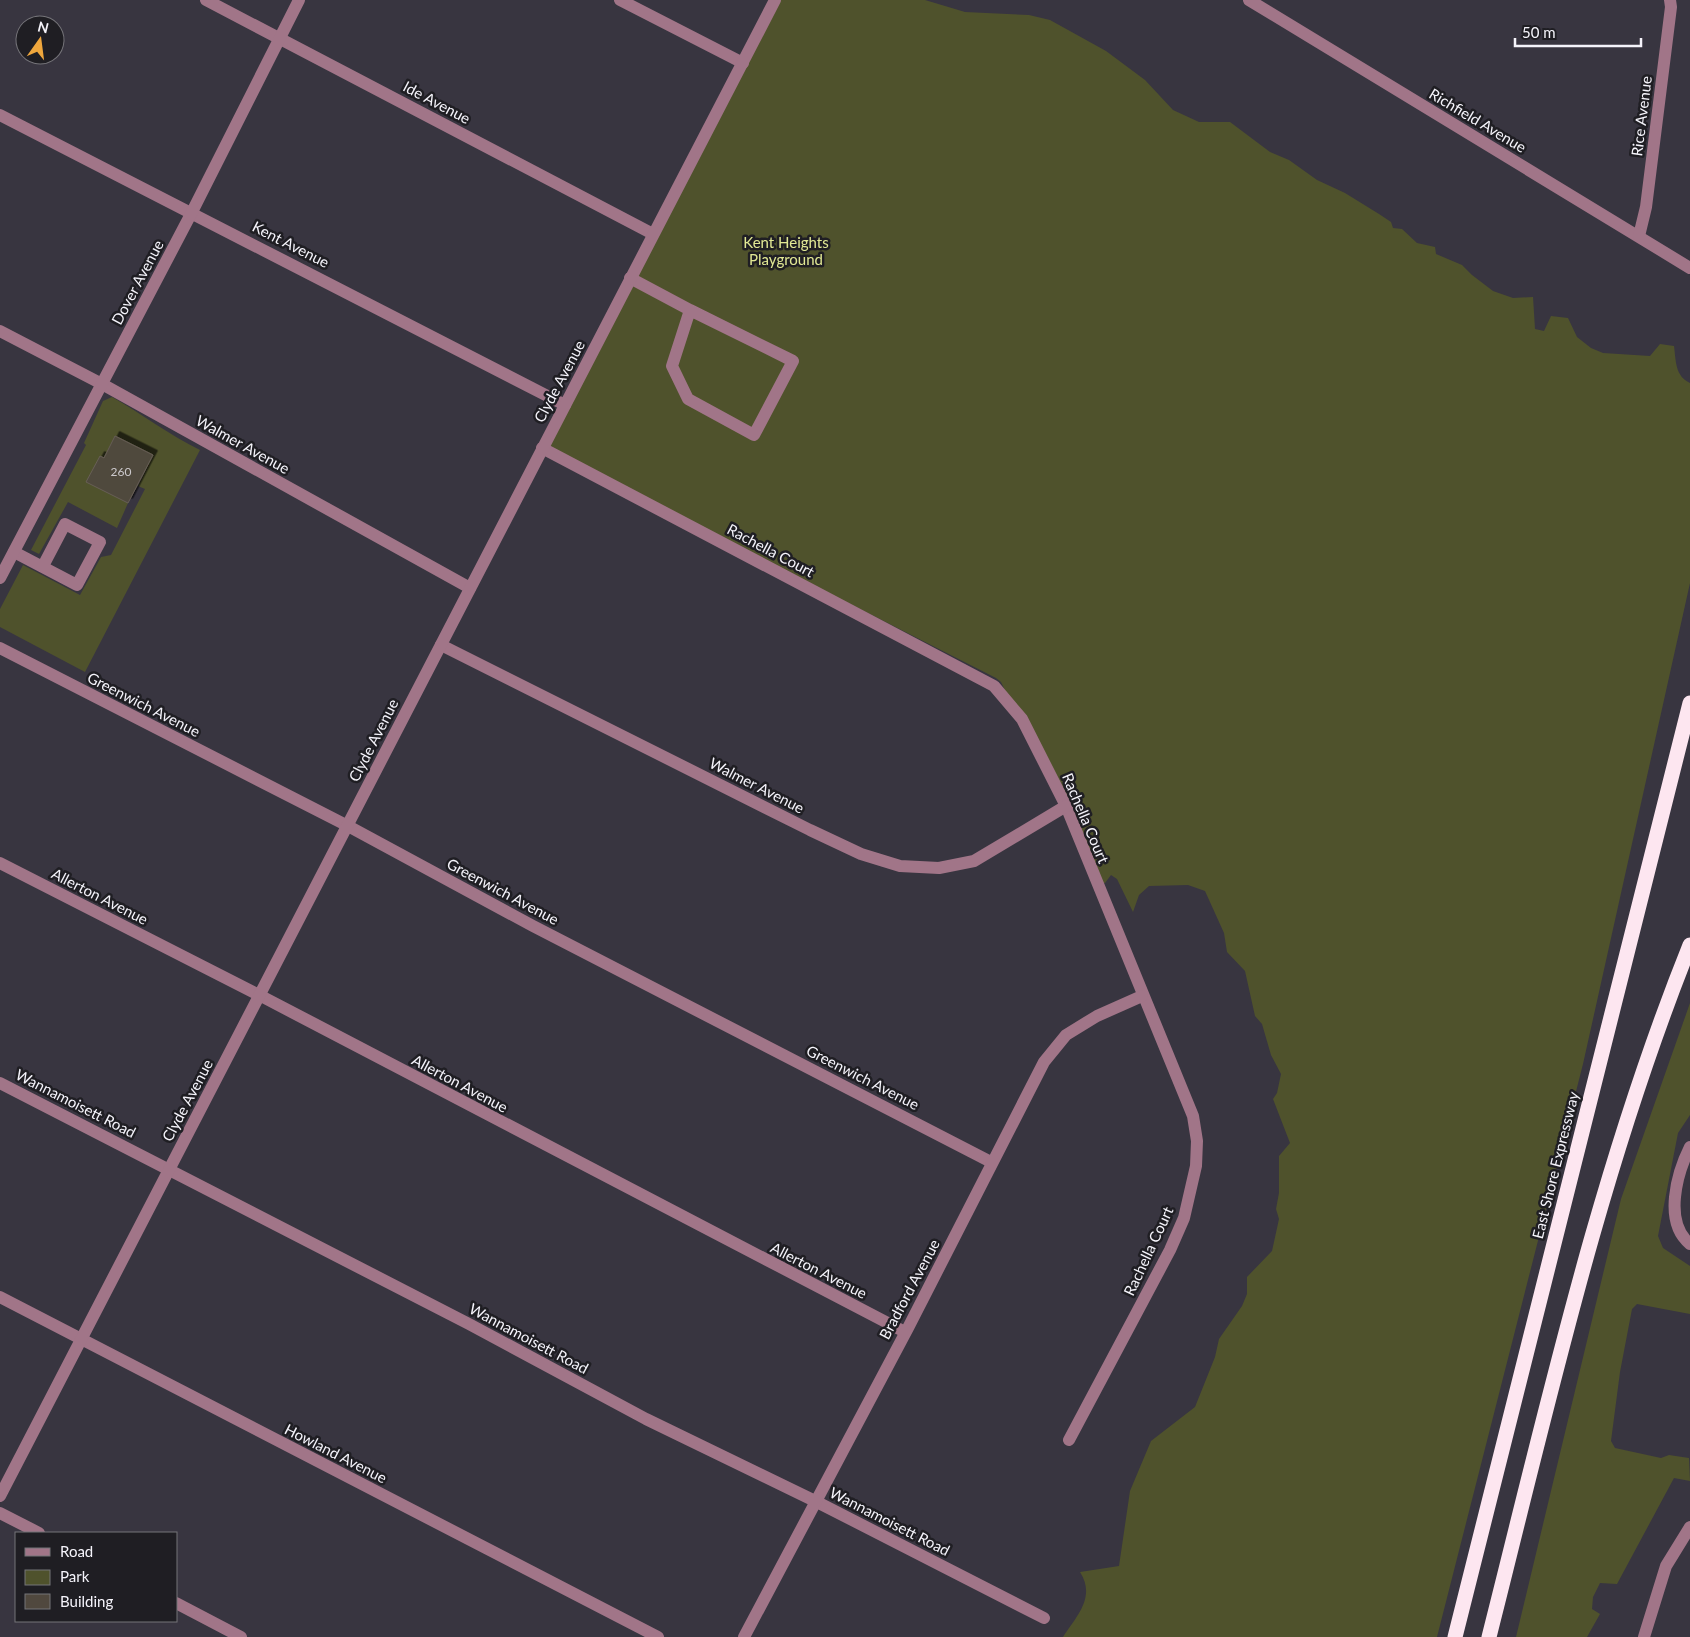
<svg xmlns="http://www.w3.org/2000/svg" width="1690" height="1637" font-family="Lato,sans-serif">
<defs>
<filter id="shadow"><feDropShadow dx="4.5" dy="-4.5" stdDeviation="0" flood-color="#0009"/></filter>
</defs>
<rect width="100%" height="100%" fill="#383540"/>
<g fill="#4f522c">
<path d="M775,0H925L965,12L1029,15L1050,20L1106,51L1145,80L1173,110L1199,122H1230L1270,152L1289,160L1317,180L1345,193L1379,214L1391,222L1393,228L1402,229L1417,243L1435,247L1436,254L1462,265L1472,275L1493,291L1513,298L1533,297L1535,329L1544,331L1551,316L1568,318L1577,337L1591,348L1603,353L1650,356L1660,344L1674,346C1676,361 1675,376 1690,383V583L1583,1064L1437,1637H1063C1077,1616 1096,1597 1080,1572L1119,1566L1130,1491L1151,1441L1195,1407L1215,1357L1219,1339L1242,1306L1247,1294V1277L1272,1251L1279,1219L1276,1209L1279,1193V1156L1290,1143L1273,1099L1277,1093L1281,1074L1271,1055L1262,1024L1255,1016L1245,971L1227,952L1224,933L1205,891L1188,885L1149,886L1139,895L1133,912L1117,879L1111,875L1105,883H1100L1001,682L996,678L551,452L544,442Z"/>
<path d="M112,397C142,414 169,435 200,450L85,672L0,627V609L23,565L80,595L101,557L111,555L145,489L138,486L153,455L115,436L91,484L128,503L117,528L68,502L39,554L31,550L86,445L84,443L103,401Z"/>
<path d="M1690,1003V1115L1678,1133L1658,1236L1663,1248L1690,1266V1314L1637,1304L1632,1309L1620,1372L1611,1441L1615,1448L1661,1458L1669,1455L1689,1458L1690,1481L1674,1478L1617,1584L1600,1583L1593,1597L1592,1609L1600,1614L1587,1637H1516L1621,1199Z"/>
</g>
<path fill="#50483e" stroke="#675f55" filter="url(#shadow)" d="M115,436L153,455L128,503L86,482L100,456L104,458Z"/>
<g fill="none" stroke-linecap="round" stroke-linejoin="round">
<g stroke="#a17588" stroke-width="12">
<path d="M206,0L653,234"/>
<path d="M620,0L743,63"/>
<path d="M1249,0L1690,268"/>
<path d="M0,115L565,405"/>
<path d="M1639,236L1646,207L1671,7L1670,0"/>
<path d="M630,278L690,310L672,366L688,399L754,435L793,361L690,310"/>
<path d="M0,331L102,384L470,588"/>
<path d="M542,448L994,686L1022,719L1066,806L1193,1116L1197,1141L1196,1166L1184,1218L1170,1250L1069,1440"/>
<path d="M14,552L77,585L100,542L65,524L43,566"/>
<path d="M0,578L192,212L299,0"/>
<path d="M441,645L810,830L861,854L900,866L939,868L974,861L1066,806"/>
<path d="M0,648L348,826L533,926L991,1162"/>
<path d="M0,863L261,996L905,1332"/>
<path d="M0,1083L469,1324L646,1419L815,1501L1044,1618"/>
<path d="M1690,1147C1677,1173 1663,1222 1690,1244"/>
<path d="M0,1297L658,1637"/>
<path d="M0,1496L775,0"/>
<path d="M0,1513L39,1533"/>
<path d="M176,1603L241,1637"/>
<path d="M744,1637L908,1328L1044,1062L1066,1035L1097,1016L1142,996"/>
<path d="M1644,1637L1666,1566L1690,1527"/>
</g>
<g stroke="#fde6f0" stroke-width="15">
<path d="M1455,1637L1690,703"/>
<path d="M1489,1637C1548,1404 1600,1169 1690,945"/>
</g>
</g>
<g text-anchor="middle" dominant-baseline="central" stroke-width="5" stroke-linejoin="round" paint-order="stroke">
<g font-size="12" fill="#ccc9cc">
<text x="121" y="471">260</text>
</g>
<g font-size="15" fill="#f5f4fb" stroke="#1f1e23">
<text transform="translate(437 102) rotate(28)">Ide Avenue</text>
<text transform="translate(1641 116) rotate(-83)">Rice Avenue</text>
<text transform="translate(1478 120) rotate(31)">Richfield Avenue</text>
<text transform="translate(291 244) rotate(27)">Kent Avenue</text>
<text transform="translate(137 282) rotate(-62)">Dover Avenue</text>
<text transform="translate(559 381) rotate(-62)">Clyde Avenue</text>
<text transform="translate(243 444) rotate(29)">Walmer Avenue</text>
<text transform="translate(771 550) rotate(28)">Rachella Court</text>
<text transform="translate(144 704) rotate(27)">Greenwich Avenue</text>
<text transform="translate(373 740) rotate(-63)">Clyde Avenue</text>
<text transform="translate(757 785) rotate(27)">Walmer Avenue</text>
<text transform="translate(1086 818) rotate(67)">Rachella Court</text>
<text transform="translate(503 891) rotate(28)">Greenwich Avenue</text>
<text transform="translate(100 896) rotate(27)">Allerton Avenue</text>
<text transform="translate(863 1077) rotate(27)">Greenwich Avenue</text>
<text transform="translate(460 1083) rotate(28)">Allerton Avenue</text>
<text transform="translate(187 1100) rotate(-62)">Clyde Avenue</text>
<text transform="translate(76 1103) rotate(27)">Wannamoisett Road</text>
<text transform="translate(1555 1165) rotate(-76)">East Shore Expressway</text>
<text transform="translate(1148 1251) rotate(-65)">Rachella Court</text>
<text transform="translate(819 1270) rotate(27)">Allerton Avenue</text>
<text transform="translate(909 1289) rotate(-62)">Bradford Avenue</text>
<text transform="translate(529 1338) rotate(28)">Wannamoisett Road</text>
<text transform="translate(336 1453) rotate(27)">Howland Avenue</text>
<text transform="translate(890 1521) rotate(27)">Wannamoisett Road</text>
</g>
<g font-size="15" fill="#e1e894" stroke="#1f1e23">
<text x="786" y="242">Kent Heights<tspan x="786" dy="17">Playground</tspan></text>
</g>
</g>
<rect x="15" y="1532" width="162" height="90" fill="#1f1e23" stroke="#757479"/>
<rect x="25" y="1548" width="25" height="8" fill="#a17588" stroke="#757479"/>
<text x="60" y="1557" font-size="15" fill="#f5f4fb">Road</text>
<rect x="25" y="1570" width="25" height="15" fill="#4f522c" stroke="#757479"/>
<text x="60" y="1582" font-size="15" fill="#f5f4fb">Park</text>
<rect x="25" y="1594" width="25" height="15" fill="#50483e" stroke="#757479"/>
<text x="60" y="1607" font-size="15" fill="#f5f4fb">Building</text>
<g transform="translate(40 40) rotate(14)"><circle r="24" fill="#1f1e23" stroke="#757479"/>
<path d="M0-4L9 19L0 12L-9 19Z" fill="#efa73d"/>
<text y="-8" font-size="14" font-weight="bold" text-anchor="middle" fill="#f5f4fb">N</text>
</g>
<path d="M1515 38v8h126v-8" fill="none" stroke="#f5f4fb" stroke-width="2.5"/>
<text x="1522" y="38" font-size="15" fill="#f5f4fb" stroke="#1f1e23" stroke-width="4" paint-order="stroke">50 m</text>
</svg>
